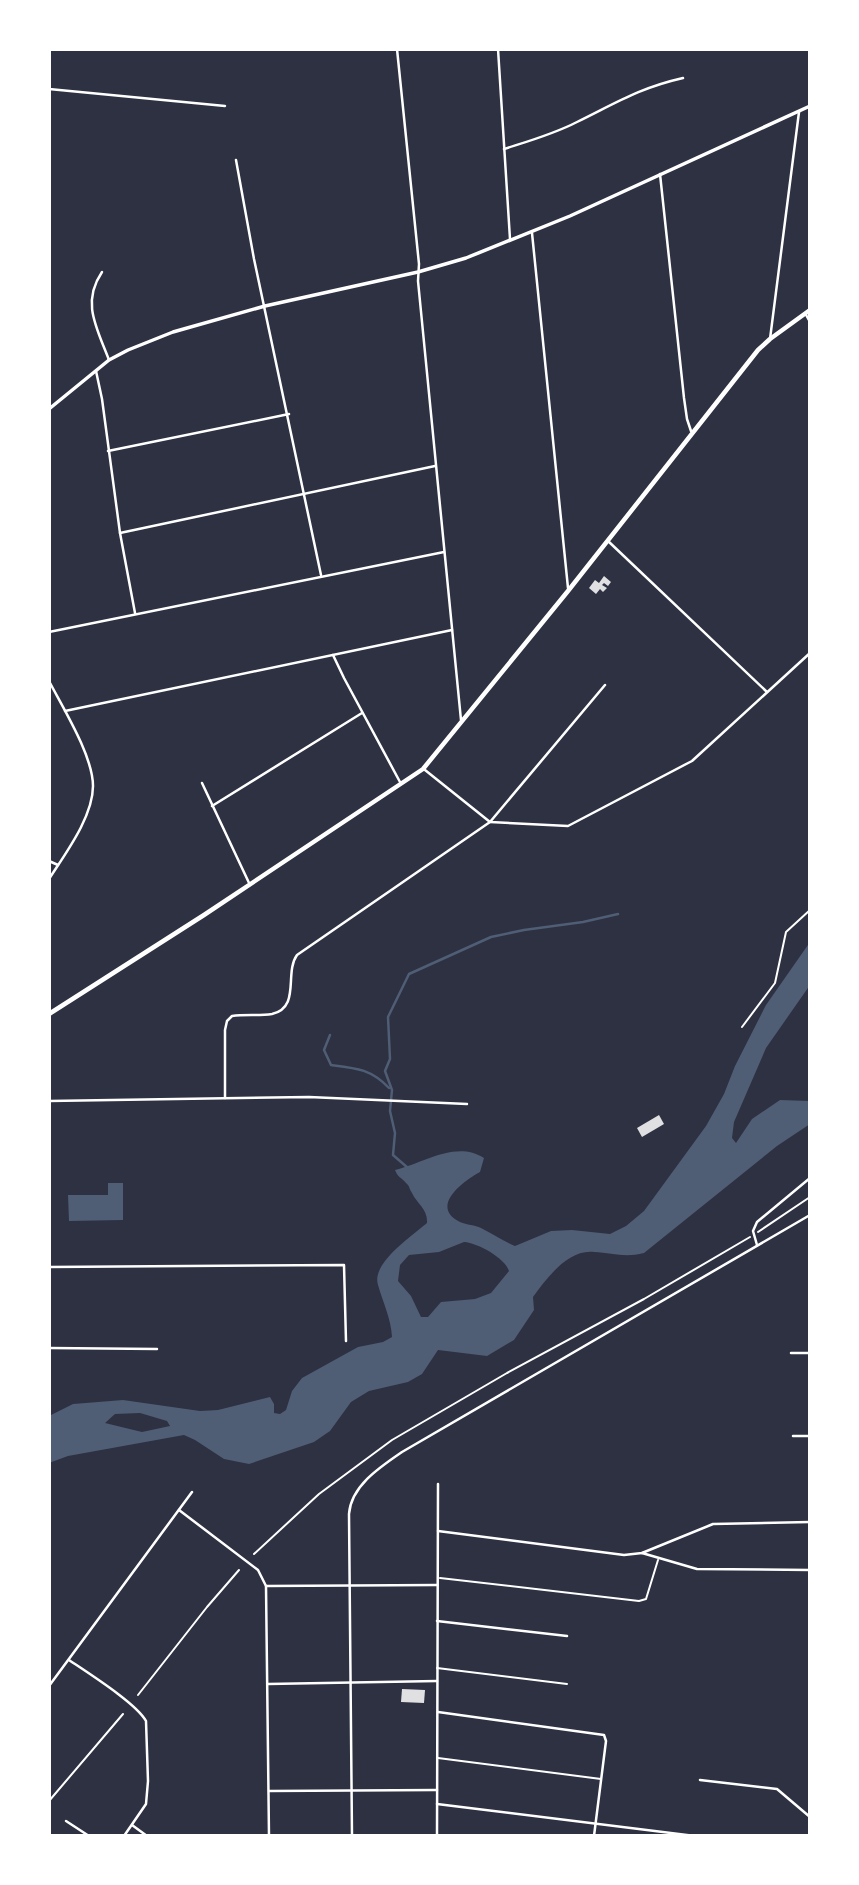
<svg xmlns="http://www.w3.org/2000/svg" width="859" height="1885" font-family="'Exo 2',sans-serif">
<rect width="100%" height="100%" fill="#2d3142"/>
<g fill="#4f5d75" fill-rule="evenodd">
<path d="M810,942V985L766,1048L734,1122L732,1138L736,1143L752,1119L780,1100L810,1101V1124L777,1146L644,1253C625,1258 612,1253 594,1252C568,1249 547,1278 533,1297L534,1310L514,1340L487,1356L438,1350L422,1374L408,1382L369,1391L351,1402L330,1431L314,1442L249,1464L224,1459L195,1440L184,1435L68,1456L49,1463V1416L73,1404L123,1400L200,1411L218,1410L270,1397L274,1404V1413L280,1414L286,1410L292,1391L302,1378L358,1347L383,1342L392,1337C391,1318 383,1303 378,1285C371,1263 412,1236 427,1223C428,1209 417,1204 412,1193C408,1187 411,1188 406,1183C401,1177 398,1178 395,1170C424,1163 456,1140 484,1158L480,1172C463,1181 429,1207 460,1222C467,1225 475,1225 481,1228C493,1234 503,1241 515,1246L551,1231L572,1230L610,1234L626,1226L644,1211L706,1126L724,1094L735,1066L766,1005ZM464,1242C478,1243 505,1258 509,1271L491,1293L475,1299L441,1302L428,1317H421L411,1296L398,1281L400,1265L409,1255L439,1252ZM140,1413L167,1421L170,1426L142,1432L105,1423L115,1414Z"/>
<path d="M108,1183H123V1220L69,1221L68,1195H108Z"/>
</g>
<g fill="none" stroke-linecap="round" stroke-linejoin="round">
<g stroke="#4f5d75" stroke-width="2.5">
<path d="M330,1035L324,1050L331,1065C356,1068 371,1069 389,1088"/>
<path d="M408,1168L393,1155L395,1133L390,1111L392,1090L385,1071L390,1059L388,1017L409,974L491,937L524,930L583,922L618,914"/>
</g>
</g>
<g fill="#e0e0e3">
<path d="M604,576L611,582L608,586L604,583L602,585L607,588L603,592L600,589L596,594L589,588L595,580L599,583Z"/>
<path d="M659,1115L664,1124L642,1137L637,1128Z"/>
<path d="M402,1689L425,1690L424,1703L401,1702Z"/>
</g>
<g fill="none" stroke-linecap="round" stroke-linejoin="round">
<g stroke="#fff" stroke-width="2">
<path d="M742,1027L775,983L786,932L810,910"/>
<path d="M758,1232L810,1197"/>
<path d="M254,1554L319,1494L392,1440L507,1373L644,1299L750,1237"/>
<path d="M138,1695L207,1607L239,1570"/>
<path d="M49,1801L123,1714"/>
</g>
<g stroke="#fff" stroke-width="2">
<path d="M440,1578L639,1601L646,1599L658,1560"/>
<path d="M437,1668L567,1684"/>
<path d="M438,1758L601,1779"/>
</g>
<g stroke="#fff" stroke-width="2.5">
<path d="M397,49L419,264L418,281L461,720"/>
<path d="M498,49L510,239"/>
<path d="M49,89L225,106"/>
<path d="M504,149C529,141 554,134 577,122C616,103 639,88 683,78"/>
<path d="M236,160L254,259L321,575"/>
<path d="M660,174L684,398L687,419L691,431"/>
<path d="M532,233L568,588"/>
<path d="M102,272C81,303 97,328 109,360"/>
<path d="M805,313L810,322"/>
<path d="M770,339L799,112"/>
<path d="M96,371L102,399L120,533L135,613"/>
<path d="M108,451L289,414"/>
<path d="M120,533L435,466"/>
<path d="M608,541L767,692"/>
<path d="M49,632L444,552"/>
<path d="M333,655L344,678L400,782"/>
<path d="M49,681C63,708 93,756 93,786C93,817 65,854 49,879"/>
<path d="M65,711L452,630"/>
<path d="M425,770L490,822L568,826L692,761L810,653"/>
<path d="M202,783L250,885"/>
<path d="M212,806L362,713"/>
<path d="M49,861L58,865"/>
<path d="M225,1098V1030L227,1021L232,1016C245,1014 259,1016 272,1014C301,1007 284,973 297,955L490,822L605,685"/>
<path d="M49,1101L309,1097L467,1104"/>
<path d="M757,1245L753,1231L757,1222L810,1178"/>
<path d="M49,1267L344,1265L346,1341"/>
<path d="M49,1348L157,1349"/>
<path d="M791,1353H810"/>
<path d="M793,1436H810"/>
<path d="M179,1510L258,1570L266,1586L269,1836"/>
<path d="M438,1531L624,1555L642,1553L713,1524L810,1522"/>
<path d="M642,1553L697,1569L810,1570"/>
<path d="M266,1586L437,1585"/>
<path d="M437,1621L567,1636"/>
<path d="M69,1660C88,1673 136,1703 146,1721L148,1781L146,1804L124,1836"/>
<path d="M268,1684L437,1681"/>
<path d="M49,1686L192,1492"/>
<path d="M438,1712L604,1735L606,1741L594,1836"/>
<path d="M700,1780L777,1789L810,1817"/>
<path d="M269,1791L437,1790"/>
<path d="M437,1804L695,1836"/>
<path d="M66,1821L89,1836"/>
<path d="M132,1825L147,1836"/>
<path d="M352,1836L349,1514C351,1486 380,1467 402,1452L810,1215"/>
<path d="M437,1836L438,1484"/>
</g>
<path stroke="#fff" stroke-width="3.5" d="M49,409L109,360L128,350L173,332L265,306L418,272L466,258L570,216L810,106"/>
<path stroke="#fff" stroke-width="4.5" d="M49,1014L204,915L423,769L568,591L758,350L770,339L810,310"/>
</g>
<rect width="859" height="1885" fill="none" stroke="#ffffff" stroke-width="102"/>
</svg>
